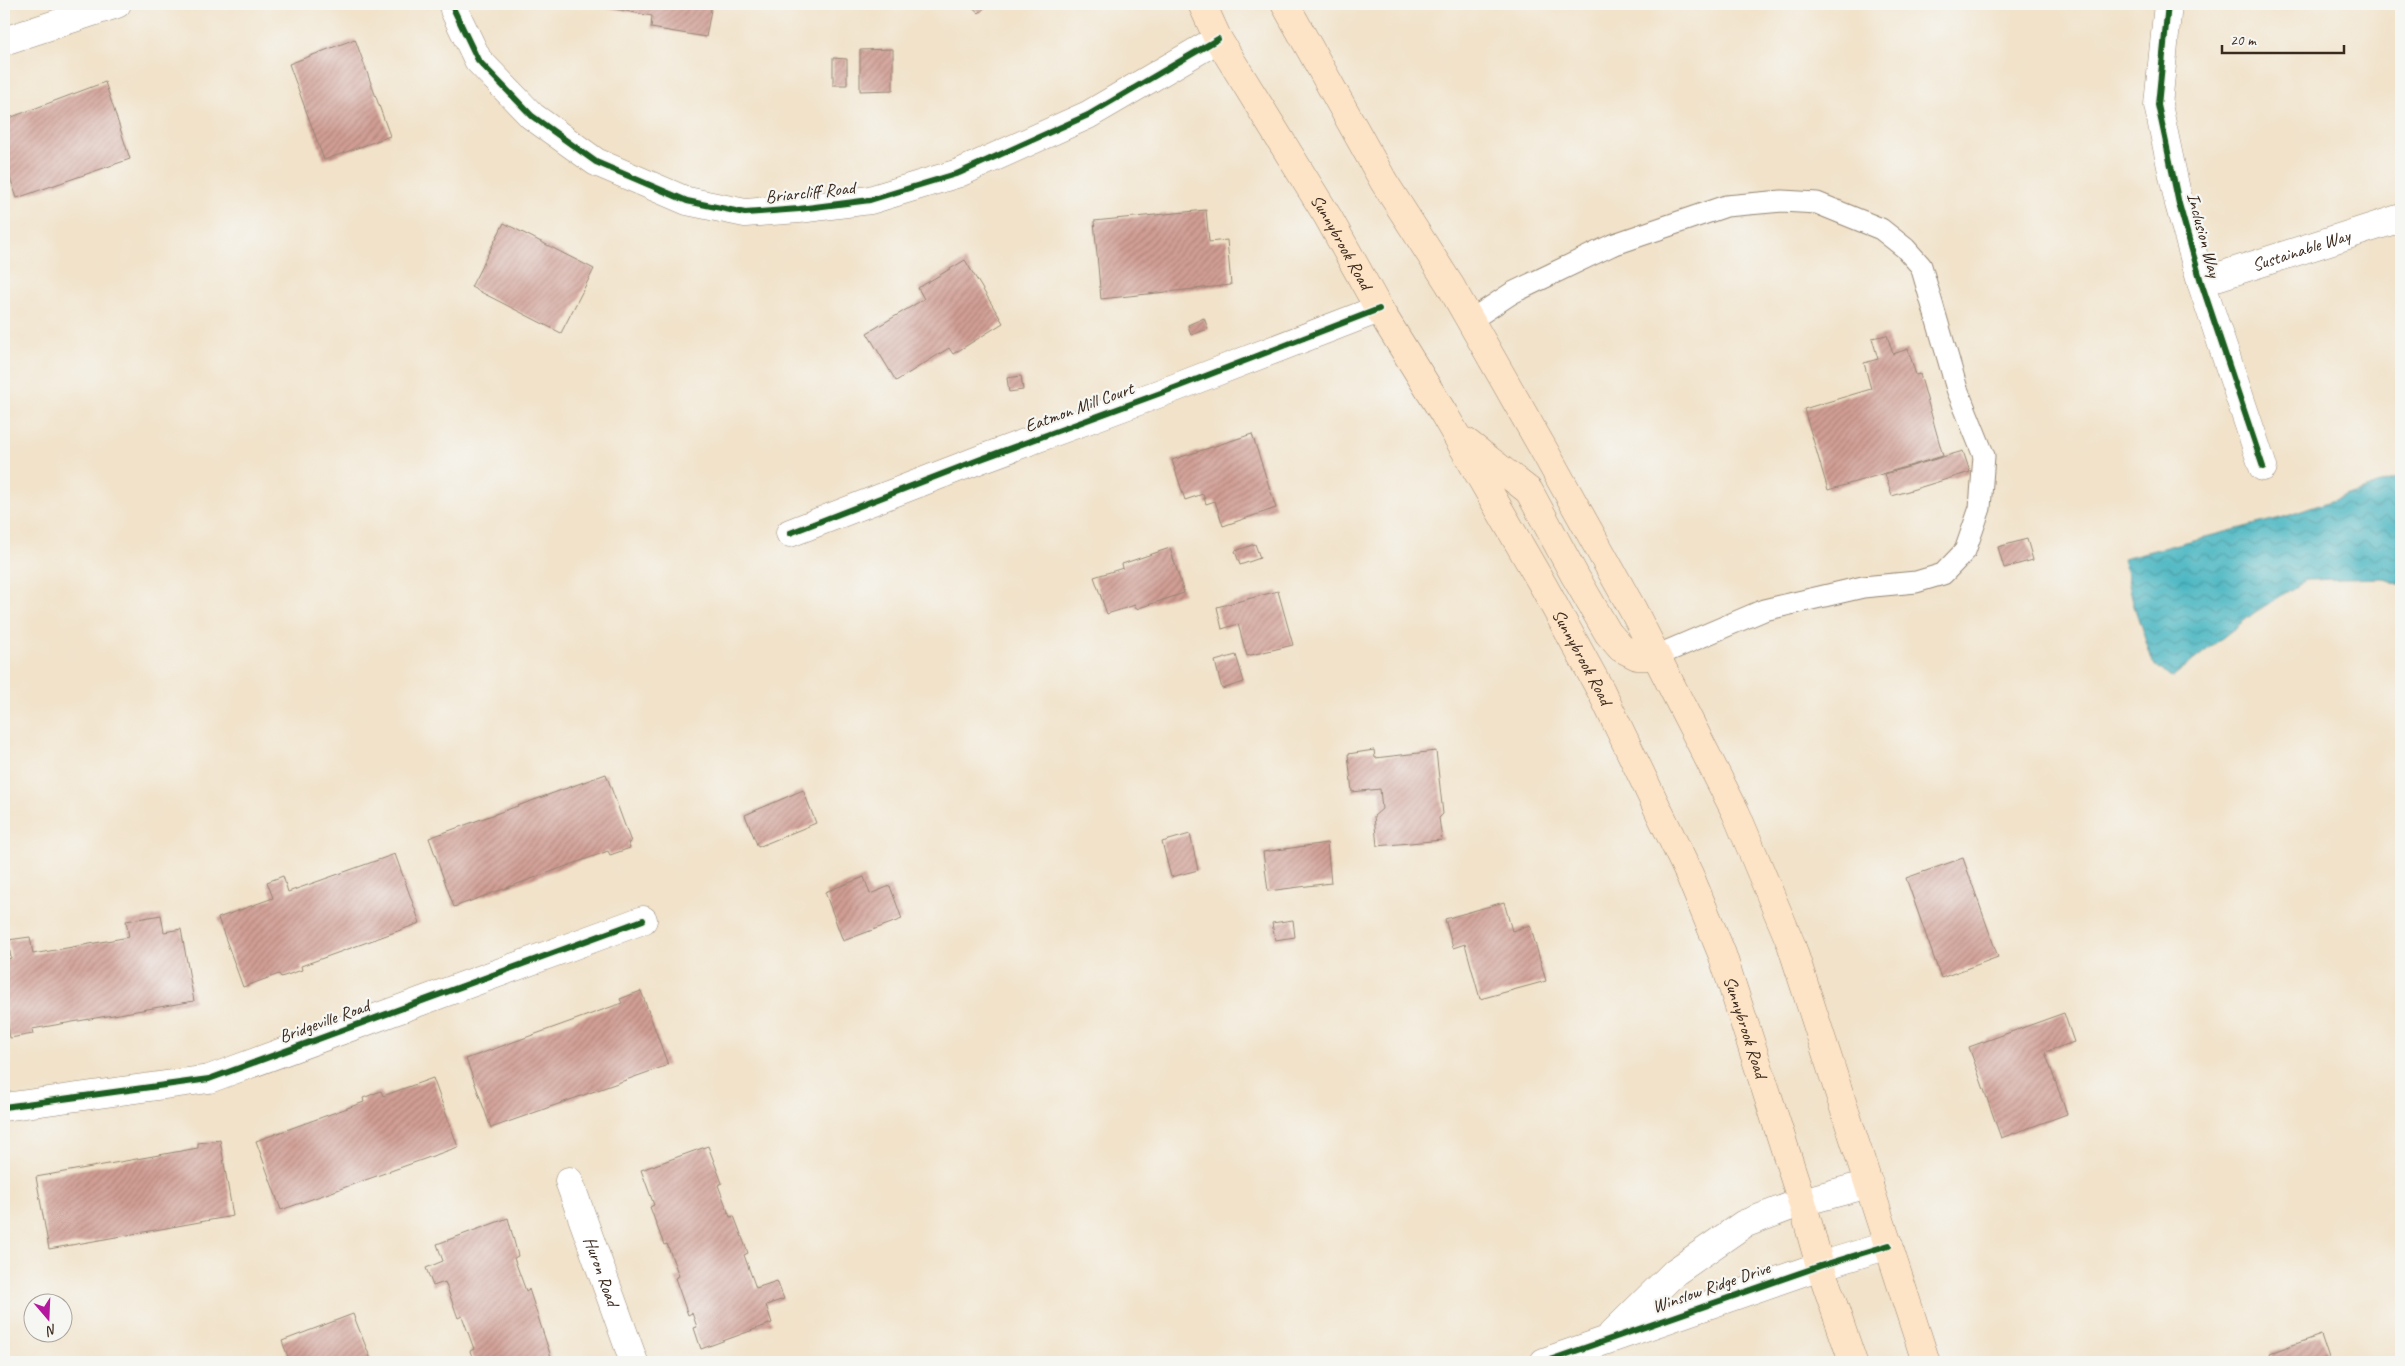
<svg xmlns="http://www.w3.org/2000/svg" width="2405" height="1366" font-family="Caveat,sans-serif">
<defs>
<pattern id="water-waves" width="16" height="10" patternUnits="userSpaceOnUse" patternTransform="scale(1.25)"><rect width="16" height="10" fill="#47b5c1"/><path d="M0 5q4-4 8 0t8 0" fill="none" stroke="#3c939c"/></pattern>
<pattern id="building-hatch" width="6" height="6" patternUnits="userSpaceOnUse" patternTransform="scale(1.25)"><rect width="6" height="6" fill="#d19e94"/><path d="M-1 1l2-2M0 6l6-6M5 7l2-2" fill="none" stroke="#ab8178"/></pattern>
</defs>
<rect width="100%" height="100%" fill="#f6f6f2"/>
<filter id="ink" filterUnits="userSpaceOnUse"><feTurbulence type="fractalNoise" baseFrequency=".02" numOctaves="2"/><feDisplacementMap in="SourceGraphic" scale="10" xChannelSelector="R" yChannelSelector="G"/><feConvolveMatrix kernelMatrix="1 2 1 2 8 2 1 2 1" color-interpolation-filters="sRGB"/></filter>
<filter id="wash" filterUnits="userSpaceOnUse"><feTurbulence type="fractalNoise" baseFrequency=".0096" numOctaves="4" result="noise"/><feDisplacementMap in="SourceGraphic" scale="20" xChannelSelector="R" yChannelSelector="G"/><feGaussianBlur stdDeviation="1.12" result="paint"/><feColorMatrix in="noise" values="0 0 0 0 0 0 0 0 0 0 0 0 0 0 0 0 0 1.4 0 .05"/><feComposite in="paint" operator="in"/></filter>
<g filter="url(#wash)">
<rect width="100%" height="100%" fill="#f1e2c9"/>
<path fill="url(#water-waves)" stroke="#417070" d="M2401,477V585L2382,578L2306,580L2254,613L2171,678L2153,663L2134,606L2123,558L2284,517Z"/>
<g id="blocks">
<g fill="url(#building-hatch)">
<path d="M588,4H712L706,37L651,28L652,16Z"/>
<path d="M969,4H989L979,13Z"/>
<path d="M355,39L390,136L324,160L289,64Z"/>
<path d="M893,49V90L860,91V50Z"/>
<path d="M833,58L847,59V85H833Z"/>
<path d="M105,82L130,159L17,198L4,160V120Z"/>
<path d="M1206,210L1209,242L1227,240L1231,285L1101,299L1094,221Z"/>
<path d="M504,223L594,269L561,333L471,287Z"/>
<path d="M965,260L1003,323L953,354L949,348L896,381L867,333L924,299L918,288Z"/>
<path d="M1204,318L1208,329L1191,335L1188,325Z"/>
<path d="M1887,335L1893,354L1908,349L1916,375L1920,374L1943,456L1828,490L1804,409L1871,389L1864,363L1878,359L1872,338Z"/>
<path d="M1021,376L1023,390L1009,392L1007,378Z"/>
<path d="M1252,434L1276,508L1223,526L1215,501L1206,504L1203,494L1185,500L1172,460Z"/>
<path d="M1963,451L1970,472L1892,496L1885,474Z"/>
<path d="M2027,539L2033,560L2004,568L1998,547Z"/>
<path d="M1255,544L1260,558L1240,565L1235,551Z"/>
<path d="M1170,548L1184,593L1136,609L1135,605L1107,614L1094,577L1123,568L1122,564Z"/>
<path d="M1278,591L1293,645L1247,656L1238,624L1222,629L1217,607Z"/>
<path d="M1236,655L1244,682L1222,689L1215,661Z"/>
<path d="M1374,750L1375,758L1436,751L1443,814L1439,818L1442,840L1377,846L1374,816L1382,809L1380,789L1352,792L1348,754Z"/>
<path d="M606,774L631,842L628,843L630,848L610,855L608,851L454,907L429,838Z"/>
<path d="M803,790L816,823L758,847L745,815Z"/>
<path d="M1190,834L1198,870L1171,877L1162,842Z"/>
<path d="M1327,843L1331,883L1268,891L1263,852Z"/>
<path d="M395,854L420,923L301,966L302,970L281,977L279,974L243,987L218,918L273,898L267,882L283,876L288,892Z"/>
<path d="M1963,858L1998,957L1941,978L1906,878Z"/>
<path d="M864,877L870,894L890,886L902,919L843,941L825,892Z"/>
<path d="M1504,902L1512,931L1530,925L1546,981L1480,999L1465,944L1453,948L1445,919Z"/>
<path d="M161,915L164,932L181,929L194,1001L32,1029L33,1034L10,1038L4,1002V960L11,958L8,940L30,937L33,954L129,937L126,921Z"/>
<path d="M1293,920L1295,937L1275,940L1272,923Z"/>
<path d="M641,991L668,1065L491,1128L466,1059L622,1003L620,999Z"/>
<path d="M2064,1013L2074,1042L2045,1052L2067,1114L2001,1138L1969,1047Z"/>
<path d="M433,1078L458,1147L281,1210L256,1141L364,1102L363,1098L381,1091L383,1096Z"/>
<path d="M220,1140L233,1216L49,1249L36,1177L198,1148V1143Z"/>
<path d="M708,1146L722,1183L718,1185L730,1217L734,1216L748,1253L744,1255L756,1288L777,1281L784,1299L766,1305L772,1323L701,1349L694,1328L697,1327L692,1313L688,1315L675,1278L679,1276L667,1244L664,1245L650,1207L654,1205L641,1170Z"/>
<path d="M508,1218L518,1256L514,1258L526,1291L529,1289L552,1360L555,1359L556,1362H474L470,1351L474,1349L462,1316L458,1318L445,1282L433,1286L426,1268L443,1261L437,1244Z"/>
<path d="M353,1314L372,1362H290L282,1341Z"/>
<path d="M2321,1335L2330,1362H2273L2270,1353Z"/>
</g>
</g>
</g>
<g filter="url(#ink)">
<use href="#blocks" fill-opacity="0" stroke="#968674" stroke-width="1"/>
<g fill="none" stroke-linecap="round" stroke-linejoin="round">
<g stroke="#968674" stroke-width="23">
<path id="service" d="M1471,320L1512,293L1612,245L1726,206L1782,201L1817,203L1881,229L1905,248L1921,266L1957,389L1984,456L1980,508L1965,551L1943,574L1916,582L1863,587L1764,610L1656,656"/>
</g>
<g stroke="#968674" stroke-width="29">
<g id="minor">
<path d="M454,4V10L478,60L532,116L596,162L687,201L745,213L799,209L870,200L959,173L1088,115L1218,39"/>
<path d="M2168,4L2158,105L2179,204L2201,282L2263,467"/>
<path d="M4,41L117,4"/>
<path id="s1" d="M2201,282L2401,218"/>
<path d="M790,533L981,459L1177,387L1379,309"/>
<path d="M4,1107L209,1079L643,920"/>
<path id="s2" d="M569,1181L634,1362"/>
<path d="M1612,1334L1675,1272L1744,1224L1802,1202L1869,1184"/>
<path d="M1544,1362L1820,1266L1889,1245"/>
</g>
</g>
<g stroke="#968674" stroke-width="29">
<g id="secondary">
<path id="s3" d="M1202,4L1218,39L1328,217L1379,309L1444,414L1544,587L1601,691L1690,876L1722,954L1802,1202L1820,1266L1853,1362"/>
<path d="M1285,4L1384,182L1450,285L1545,452L1633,610L1736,813L1791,944L1926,1362"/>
<path d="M1466,442L1529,491L1575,576L1608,633L1621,648L1637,656H1656"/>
</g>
</g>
<use href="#service" stroke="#fff" stroke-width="21"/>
<use href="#minor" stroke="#fff" stroke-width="28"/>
<use href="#secondary" stroke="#fee4c6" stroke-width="28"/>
<g stroke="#f6f6f2" stroke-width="9">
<g id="cycleway">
<path d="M454,4V10L478,60L532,116L596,162L687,201L745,213L799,209L870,200L959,173L1088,115L1218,39"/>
<path d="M2168,4L2158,105L2179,204L2201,282L2263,467"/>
<path d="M790,533L981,459L1177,387L1379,309"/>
<path d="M4,1107L209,1079L643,920"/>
<path d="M1544,1362L1820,1266L1889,1245"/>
</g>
</g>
<use href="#cycleway" stroke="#1b5e20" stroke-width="6"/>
</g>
</g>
<g text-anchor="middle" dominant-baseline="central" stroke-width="4.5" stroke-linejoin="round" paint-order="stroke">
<g font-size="18" fill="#3b2a1e" stroke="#f6f6f2">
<text transform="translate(810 192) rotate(-6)">Briarcliff Road</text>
<text transform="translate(2204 235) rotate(75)">Inclusion Way</text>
<text stroke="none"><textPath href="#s3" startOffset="276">Sunnybrook Road</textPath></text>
<text stroke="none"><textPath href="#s1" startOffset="105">Sustainable Way</textPath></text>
<text transform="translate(1079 407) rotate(-20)">Eatmon Mill Court</text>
<text stroke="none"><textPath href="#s3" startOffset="756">Sunnybrook Road</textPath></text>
<text transform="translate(324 1021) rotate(-20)">Bridgeville Road</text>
<text stroke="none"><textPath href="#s3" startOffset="1161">Sunnybrook Road</textPath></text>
<text stroke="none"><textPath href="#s2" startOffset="96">Huron Road</textPath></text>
<text transform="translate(1711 1287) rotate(-19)">Winslow Ridge Drive</text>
</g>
</g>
<rect width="2405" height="1366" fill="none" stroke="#f6f6f2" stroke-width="20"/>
<g transform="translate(48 1318) rotate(161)"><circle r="24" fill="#f6f6f2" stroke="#aba49d"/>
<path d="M0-4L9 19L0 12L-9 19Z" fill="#b5179e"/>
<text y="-8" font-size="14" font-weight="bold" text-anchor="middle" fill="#3b2a1e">N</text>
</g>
<path d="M2222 45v8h122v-8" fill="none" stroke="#3b2a1e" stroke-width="2.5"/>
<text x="2230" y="45" font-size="15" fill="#3b2a1e" stroke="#f6f6f2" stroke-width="4" paint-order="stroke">20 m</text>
</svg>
